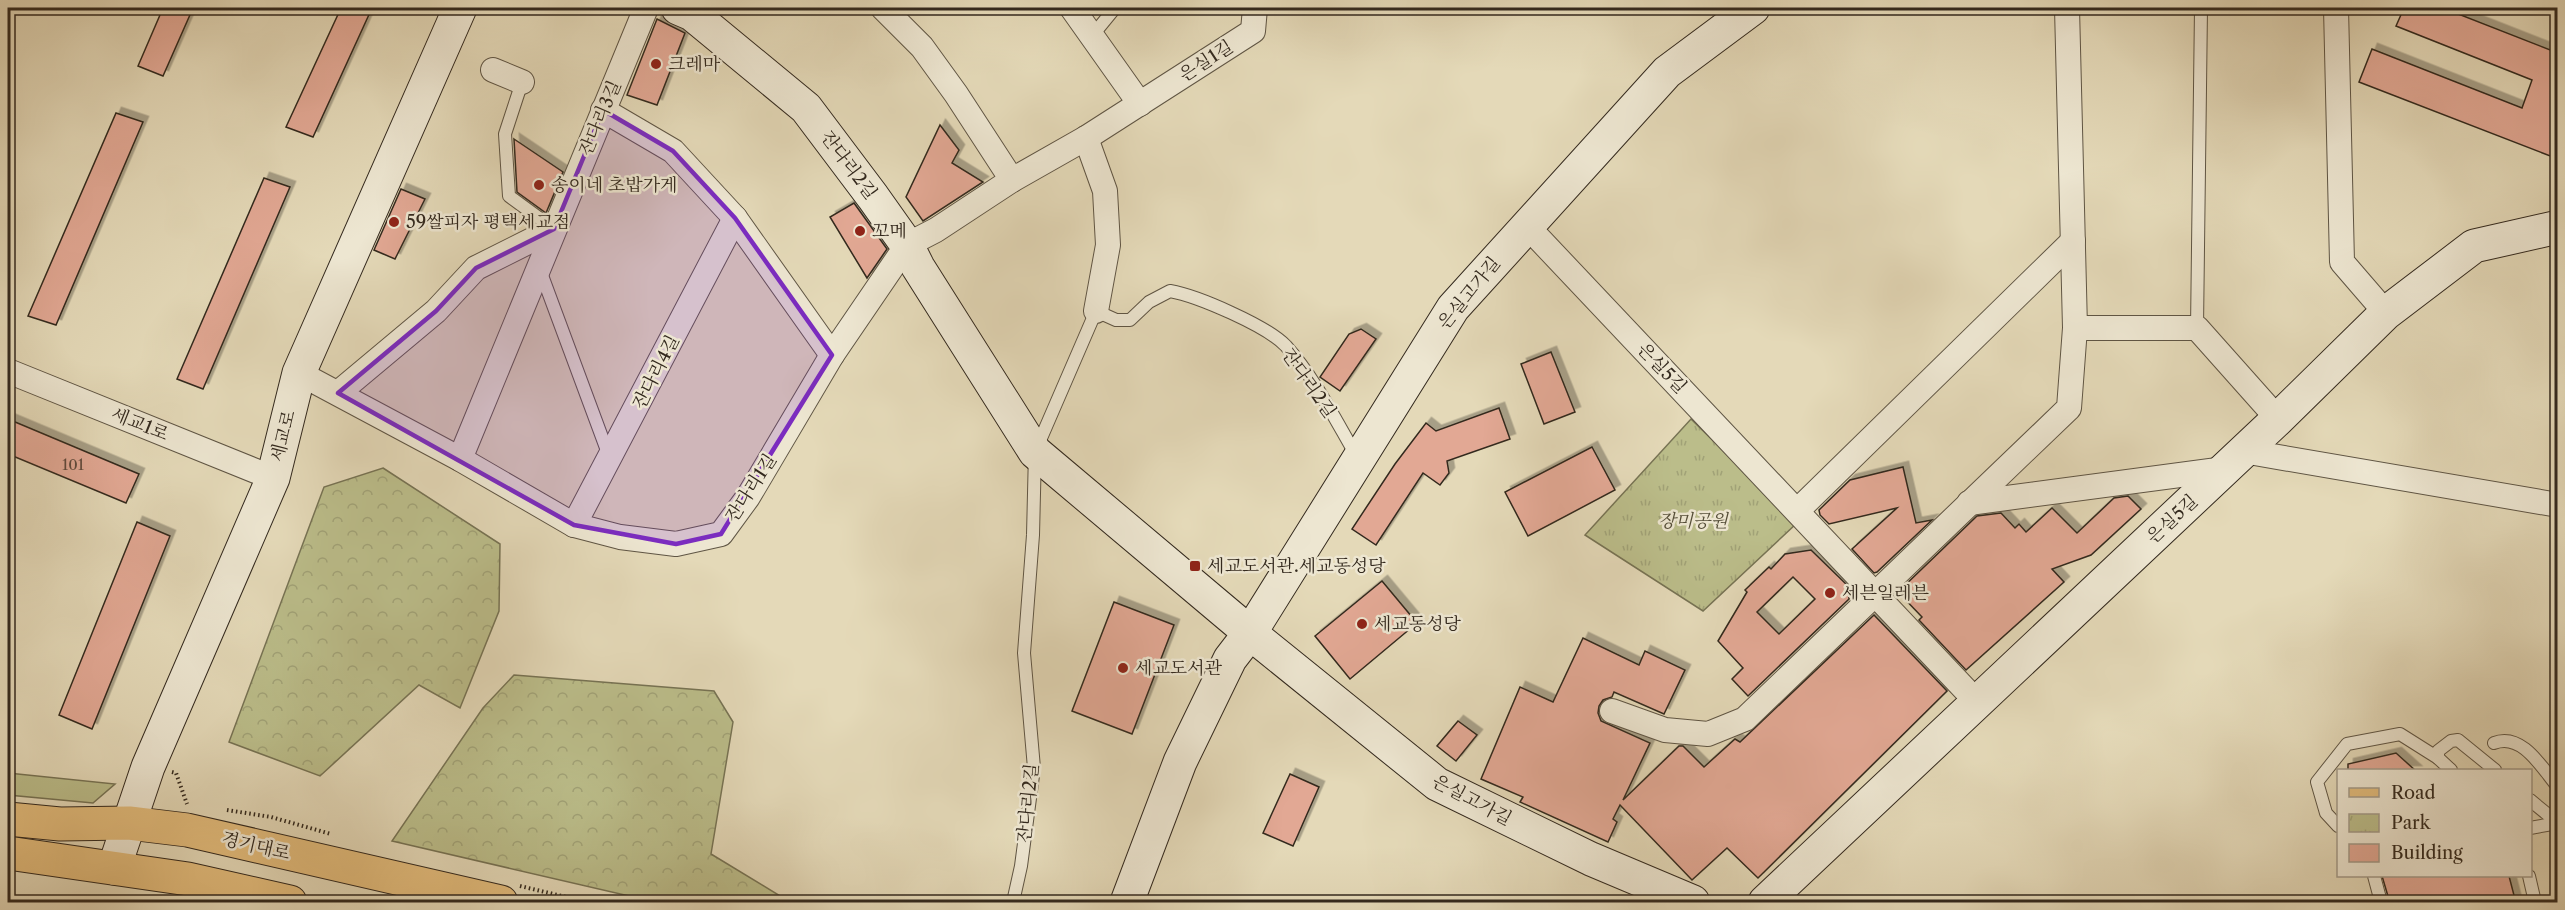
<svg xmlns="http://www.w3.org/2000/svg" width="2565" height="910" font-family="'Libre Caslon Text','Noto Serif KR',serif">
<defs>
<pattern id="forest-crowns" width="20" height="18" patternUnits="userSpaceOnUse" patternTransform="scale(1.5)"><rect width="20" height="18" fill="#bbbd8a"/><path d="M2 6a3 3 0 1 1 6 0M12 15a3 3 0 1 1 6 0" fill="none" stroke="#a1a277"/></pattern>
<pattern id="park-tufts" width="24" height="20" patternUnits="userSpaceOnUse" patternTransform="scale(1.5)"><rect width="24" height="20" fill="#bbbd8a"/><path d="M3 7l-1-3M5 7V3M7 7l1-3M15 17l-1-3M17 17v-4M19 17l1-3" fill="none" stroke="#a1a277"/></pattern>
<filter id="shadow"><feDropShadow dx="5.5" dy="-5.5" stdDeviation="0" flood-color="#0004"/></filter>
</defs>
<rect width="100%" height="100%" fill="#e4d9b8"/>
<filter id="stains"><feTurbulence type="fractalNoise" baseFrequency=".00333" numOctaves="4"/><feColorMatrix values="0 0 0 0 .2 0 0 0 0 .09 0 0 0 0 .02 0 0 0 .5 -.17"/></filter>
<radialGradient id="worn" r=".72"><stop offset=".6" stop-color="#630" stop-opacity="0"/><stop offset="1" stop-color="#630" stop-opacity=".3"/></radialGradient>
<path fill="#bbbd8a" stroke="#777354" stroke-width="1.5" d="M8,773L115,784L93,803L8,795Z"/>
<g fill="url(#forest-crowns)" stroke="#777354" stroke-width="1.5">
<path d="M383,468L500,544L499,611L460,708L419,685L320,776L229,742L324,487Z"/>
<path d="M514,675L714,691L733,722L711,854L790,902H655L392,841L483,708Z"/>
</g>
<path fill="url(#park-tufts)" stroke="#777354" stroke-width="1.5" d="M1691,419L1797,523L1703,611L1585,535Z"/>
<g fill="#e2a894" stroke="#33291e" stroke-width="1.5" fill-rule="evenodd" filter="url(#shadow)">
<path d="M163,8H193L163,76L138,66Z"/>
<path d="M341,8H372L313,137L286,127Z"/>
<path d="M2404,8H2443L2558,53V159L2359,82L2372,49L2522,108L2532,80L2396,26Z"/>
<path d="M657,19L685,33L657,105L627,95Z"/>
<path d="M116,113L143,122L56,325L28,316Z"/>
<path d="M940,125L959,150L952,163L983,182L923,221L906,197Z"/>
<path d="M514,139L563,172L546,213L517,192Z"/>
<path d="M264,178L290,187L203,389L177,379Z"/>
<path d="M401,189L425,199L395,259L374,250Z"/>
<path d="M854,203L887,249L867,278L830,217Z"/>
<path d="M1361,329L1376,339L1340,391L1320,377L1349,334Z"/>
<path d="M1551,352L1575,412L1544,424L1521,364Z"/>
<path d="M1499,408L1510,439L1447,461L1449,473L1440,485L1423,473L1376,545L1352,529L1395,464L1426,423L1436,431Z"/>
<path d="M8,419L139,474L126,503L8,454Z"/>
<path d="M1592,447L1615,490L1528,536L1505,492Z"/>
<path d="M1903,467L1916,523L1932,520L1877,572L1874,573L1852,549L1897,508L1829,524L1820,515L1819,510L1850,480Z"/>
<path d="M2128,496L2141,509L2091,555L2052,569L2064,582L1966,670L1919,620L1922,617L1898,592L1977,516L2001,513L2015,528L2019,524L2026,532L2052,508L2077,533L2114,498Z"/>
<path d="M137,522L170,536L92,729L59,715Z"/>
<path d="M1811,550L1847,585L1849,599L1748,696L1732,679L1743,668L1718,641L1747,592L1745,590L1769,567L1771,569L1785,554ZM1793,577L1815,599L1779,634L1757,612Z"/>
<path d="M1382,581L1417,623L1350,679L1315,636Z"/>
<path d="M1114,602L1174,625L1132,734L1072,711Z"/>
<path d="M1874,615L1947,691L1758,878L1727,848L1692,880L1620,805L1613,819L1617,822L1608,842L1520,802L1523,797L1481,779L1520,687L1553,702L1583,638L1639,665L1645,651L1685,670L1664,714L1614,692L1612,697L1603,700L1599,706L1598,713L1601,721L1650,743L1623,800L1679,746H1683L1704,767L1735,739L1740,742Z"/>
<path d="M1458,721L1477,735L1456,761L1437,746Z"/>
<path d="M2396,753L2416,771H2348V764Z"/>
<path d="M1290,774L1319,787L1293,846L1263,833Z"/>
<path d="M2382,876H2509L2516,903H2390Z"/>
</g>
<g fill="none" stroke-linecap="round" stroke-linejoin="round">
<g stroke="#5f5544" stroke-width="14">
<g id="lane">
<path d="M1092,36L1115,8"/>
<path d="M522,82L505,134L509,196L554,229"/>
<path d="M540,270L609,456"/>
<path d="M2197,328L2201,8"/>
<path d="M2494,743C2522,732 2542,768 2558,787"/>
<path d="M2451,770L2438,758V751L2451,741L2458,740L2495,770"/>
<path d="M2530,800L2558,823"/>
<path d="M2338,826L2326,813L2317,782L2347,744L2400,734L2438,758"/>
<path d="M2530,828L2558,823"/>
<path d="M2374,876L2381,902"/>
<path d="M2529,876L2535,902"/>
<path d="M1013,902L1021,866L1034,768L1024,653L1033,535L1035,452L1096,311L1116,320H1130L1149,302L1170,291C1198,296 1267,326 1286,346C1314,377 1335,419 1356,455"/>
</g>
</g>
<g stroke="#5f5544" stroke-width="26">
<g id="street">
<path d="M883,8L922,47L956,94L1012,180"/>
<path d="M1072,8L1140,104"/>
<path d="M2067,8L2075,328H2197L2278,419"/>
<path d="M2336,8L2342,262L2386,313"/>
<path d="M493,70L522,82"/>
<path d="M603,110L673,151L735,218L832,355"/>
<path d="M1086,138L1105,191L1108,245L1096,311"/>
<path d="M1527,226L1977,702"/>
<path d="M8,371L273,478"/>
<path d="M299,373L460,459L574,525L620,537L676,544L721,534L748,497L832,355L907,245L936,230L1012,180L1086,138L1253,31L1255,8"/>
<path d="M338,393L436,311L476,268L554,229"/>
<path d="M2243,451L2558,505"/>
<path d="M460,459L646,8"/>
<path d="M1969,503L2225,469"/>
<path d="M1798,510L2073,241"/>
<path d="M574,525L735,218"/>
<path d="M1612,711L1665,730L1708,734L1745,719L2069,408L2075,328"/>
</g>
</g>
<g stroke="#33291e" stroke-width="35">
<g id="secondary">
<path d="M678,8L692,14L806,108L873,197L907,245L918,267L1035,452L1250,633L1437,784L1591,859L1693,902"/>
<path d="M114,868L148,767L273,478L299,373L460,8"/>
<path d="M1127,902L1180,762L1230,659L1250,633L1453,308L1667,72L1753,8"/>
<path d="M1765,902L2278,419L2386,313L2474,246L2558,227"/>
</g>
</g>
<g stroke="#33291e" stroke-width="35">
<g id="primary">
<path d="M8,819L60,824L129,823L187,830L501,902"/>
<path d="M8,853L188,879L290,902"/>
</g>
</g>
<g stroke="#33291e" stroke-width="4" stroke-dasharray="1.5 3" stroke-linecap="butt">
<path d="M172,772L176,773L187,804"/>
<path d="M227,810L271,817L331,834"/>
<path d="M520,886L587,902"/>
</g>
<use href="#lane" stroke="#ede6d1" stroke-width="12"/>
<use href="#street" stroke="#ede6d1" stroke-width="24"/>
<use href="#secondary" stroke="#ede6d1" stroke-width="33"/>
<use href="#primary" stroke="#e2bc7c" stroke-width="33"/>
</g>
<path fill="#7b2cbf" fill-opacity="0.2" stroke="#7b2cbf" stroke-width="4.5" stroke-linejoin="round" d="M603,110L673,151L735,218L832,355L721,534L676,544L574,525L338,393L436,311L476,268L554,229Z"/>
<g fill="#8f2418" stroke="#ede6d1" stroke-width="2">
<circle cx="656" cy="64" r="6"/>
<circle cx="539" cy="185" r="6"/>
<circle cx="394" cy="222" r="6"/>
<circle cx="860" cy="231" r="6"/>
<rect x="1189" y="560" width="12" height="12" rx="3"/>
<circle cx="1830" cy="593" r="6"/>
<circle cx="1362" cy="624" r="6"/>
<circle cx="1123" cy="668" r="6"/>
</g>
<g text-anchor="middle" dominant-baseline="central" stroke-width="5" stroke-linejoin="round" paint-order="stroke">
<g font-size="15" fill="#5f493c">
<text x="73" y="464">101</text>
</g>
<g font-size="18" fill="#33291e" stroke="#ede6d1">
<text transform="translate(1206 61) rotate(-33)">은실1길</text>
<text transform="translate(600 118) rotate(-67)">잔다리3길</text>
<text transform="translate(849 165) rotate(53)">잔다리2길</text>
<text transform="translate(1469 293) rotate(-51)">은실고가길</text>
<text transform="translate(1662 368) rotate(46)">은실5길</text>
<text transform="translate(656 372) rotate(-63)">잔다리4길</text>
<text transform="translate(1309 383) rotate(55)">잔다리2길</text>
<text transform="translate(140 424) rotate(22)">세교1로</text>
<text transform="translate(283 436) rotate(-76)">세교로</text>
<text transform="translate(751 488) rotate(-57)">잔다리1길</text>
<text transform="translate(2172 519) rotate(-43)">은실5길</text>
<text transform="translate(1472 800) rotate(28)">은실고가길</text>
<text transform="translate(1028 803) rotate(-84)">잔다리2길</text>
<text transform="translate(256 846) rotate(13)">경기대로</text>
</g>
<g font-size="18" fill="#33291e" stroke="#ede6d1" text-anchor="start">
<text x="668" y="64">크레마</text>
<text x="551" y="185">송이네 초밥가게</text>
<text x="406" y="222">59쌀피자 평택세교점</text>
<text x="872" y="231">꼬메</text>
<text x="1207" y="566">세교도서관.세교동성당</text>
<text x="1842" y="593">세븐일레븐</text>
<text x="1374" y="624">세교동성당</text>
<text x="1135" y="668">세교도서관</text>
</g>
<g font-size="18" font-style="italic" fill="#554e39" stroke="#ede6d1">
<text x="1693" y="521">장미공원</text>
</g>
</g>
<rect width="2565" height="910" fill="none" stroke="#e4d9b8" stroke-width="30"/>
<rect x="9" y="9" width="2547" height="892" fill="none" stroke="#33291e" stroke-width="3"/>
<rect x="15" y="15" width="2535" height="880" fill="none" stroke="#33291e" stroke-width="1.5"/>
<rect x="2337" y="769" width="195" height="108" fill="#ede6d1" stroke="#a39a89" stroke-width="1.5"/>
<rect x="2349" y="788" width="30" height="9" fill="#e2bc7c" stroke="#a39a89" stroke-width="1.5"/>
<text x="2391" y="799" font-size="18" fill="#33291e">Road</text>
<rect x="2349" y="814" width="30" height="18" fill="url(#park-tufts)" stroke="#a39a89" stroke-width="1.5"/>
<text x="2391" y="829" font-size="18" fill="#33291e">Park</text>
<rect x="2349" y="844" width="30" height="18" fill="#e2a894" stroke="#a39a89" stroke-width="1.5"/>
<text x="2391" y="859" font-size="18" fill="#33291e">Building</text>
<rect width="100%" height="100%" filter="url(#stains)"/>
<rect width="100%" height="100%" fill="url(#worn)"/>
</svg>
